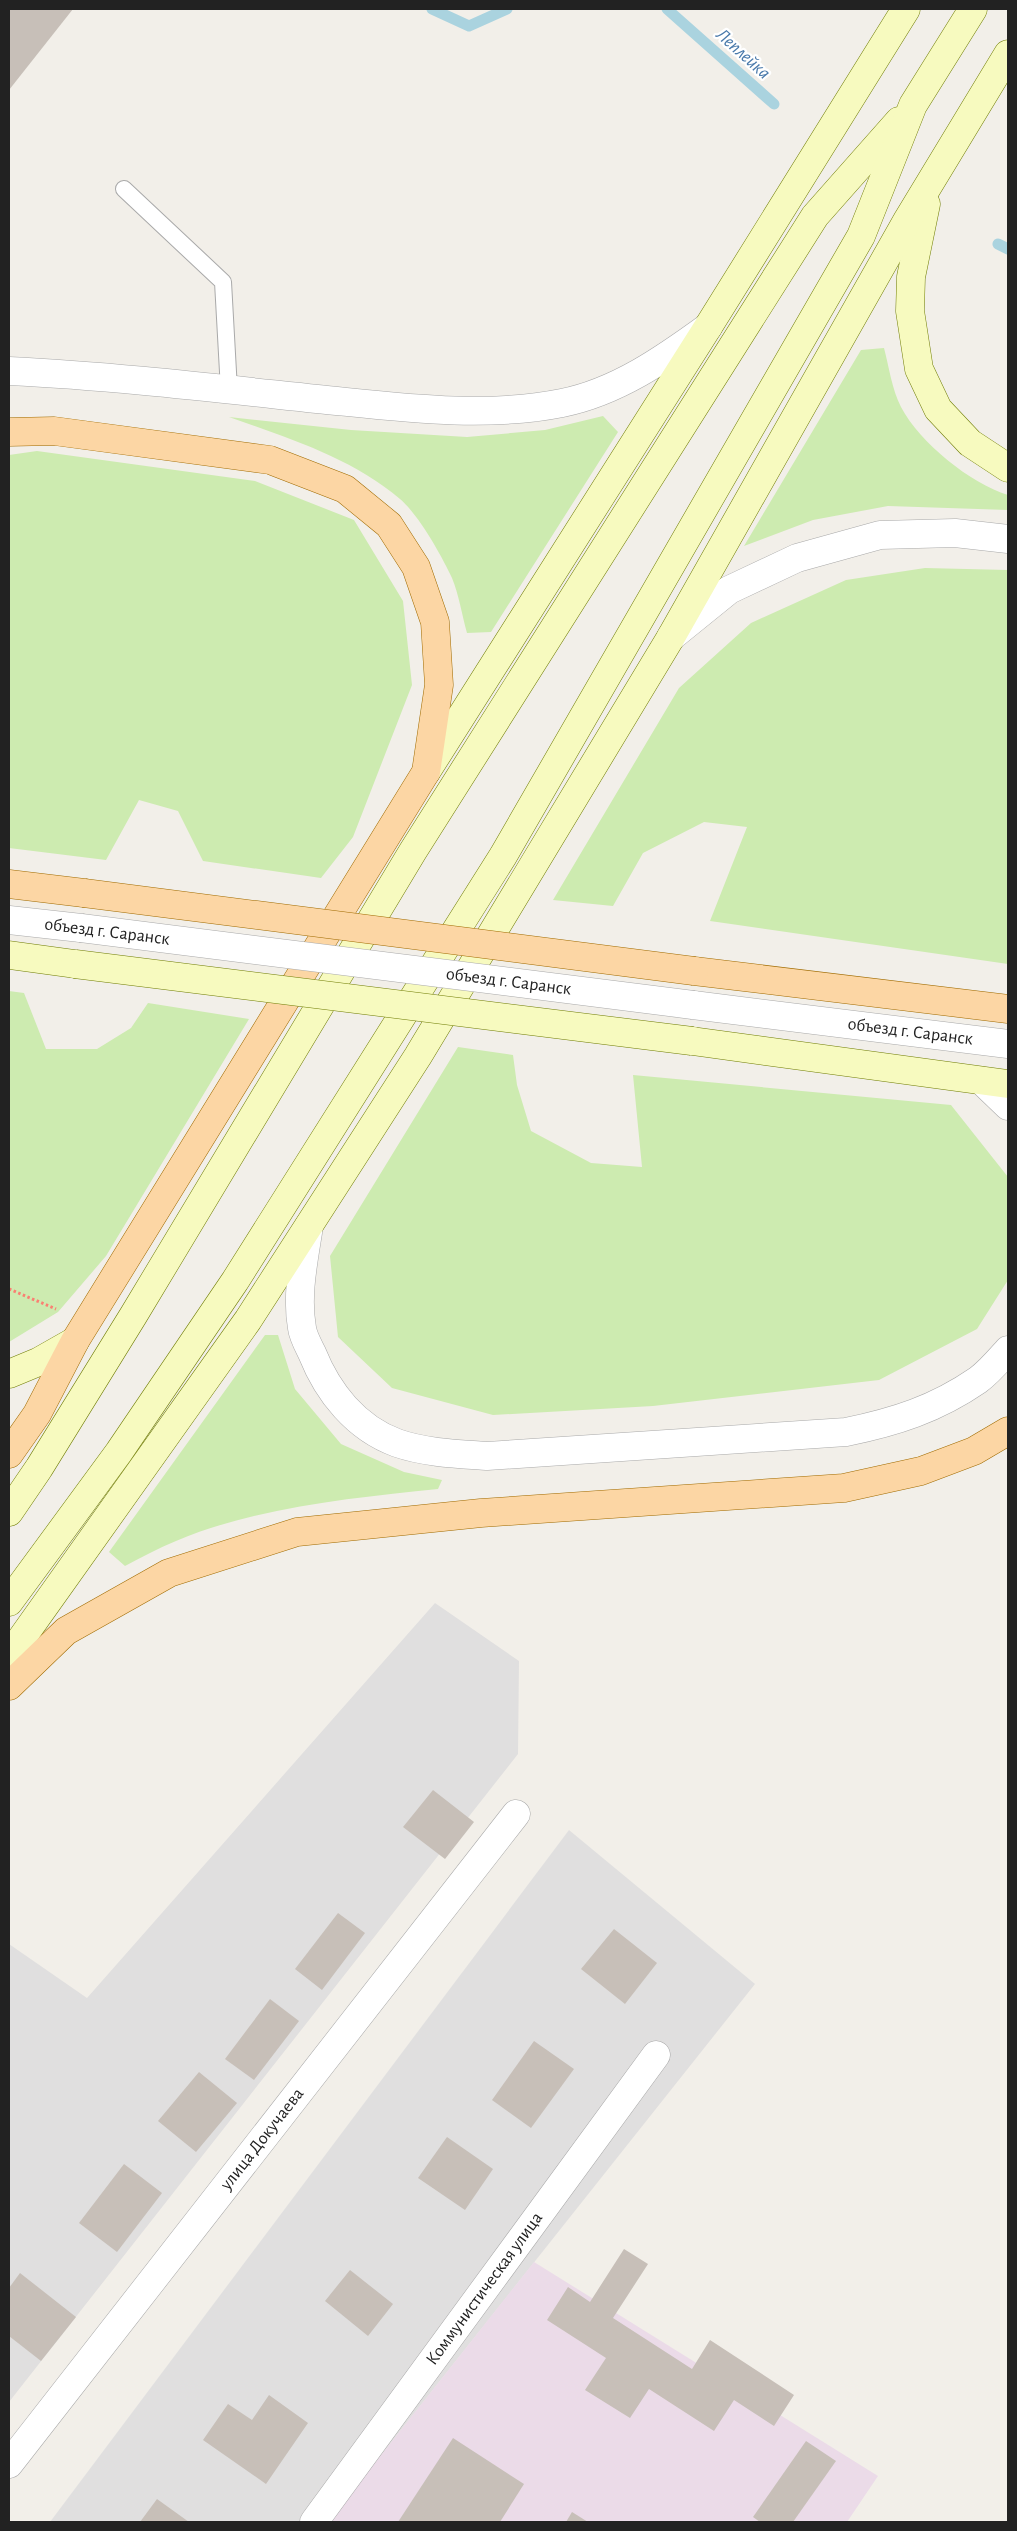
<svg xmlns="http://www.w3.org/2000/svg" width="1017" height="2531" font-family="'Alegreya Sans',sans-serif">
<rect width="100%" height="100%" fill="#f2efe9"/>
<g fill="#e0dfdf">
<path d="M435,1603L519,1661L518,1754L9,2402V1944L87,1998Z"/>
<path d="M569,1830L755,1984L328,2522H50Z"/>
</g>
<path fill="#ebdbe8" d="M534,2262L878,2476L847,2522H328Z"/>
<g fill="#cdebb0">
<path d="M884,348C889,367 892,390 901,407C920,443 970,483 1008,495V510L888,506L813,520L744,546L861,350Z"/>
<path d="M603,416L618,432L491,632L467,633C462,615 459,595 452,578C442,556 418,514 400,499C352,458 288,438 229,417L351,430L467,437L545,430Z"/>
<path d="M37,451L255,481L354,520L403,601L412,685L353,837L321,878L203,861L178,811L139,800L106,860L9,848V455Z"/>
<path d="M925,568L1008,570V964L710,921L747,827L704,822L643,853L613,906L553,900L679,688L751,623L846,580Z"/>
<path d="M9,991L24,993L46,1049H97L131,1028L148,1003L249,1019L106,1256L58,1312L9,1342Z"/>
<path d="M458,1047L513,1055L517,1085L531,1131L591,1163L642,1167L633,1075L951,1105L1008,1177V1280L977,1329L879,1380L653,1406L493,1415L392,1388L338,1337L330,1256Z"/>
<path d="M265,1335H278L295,1389L341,1444L404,1472L442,1480L438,1489C353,1498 256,1507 176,1541C159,1548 142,1557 125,1566L109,1552Z"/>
</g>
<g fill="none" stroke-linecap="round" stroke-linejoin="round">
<g stroke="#aad3df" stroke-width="11">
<path d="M432,9L469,26L507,9"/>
<path d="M667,9L774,104"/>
<path d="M998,244L1008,249"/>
</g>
</g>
<g fill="#c7bfb8">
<path d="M9,9H73L9,90Z"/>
<path d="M433,1790L474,1822L445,1859L403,1827Z"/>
<path d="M338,1913L365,1933L322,1990L295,1969Z"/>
<path d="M614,1929L657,1963L625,2004L581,1969Z"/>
<path d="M270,1999L299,2021L254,2080L225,2059Z"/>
<path d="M534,2041L574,2069L531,2128L492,2100Z"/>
<path d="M199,2072L237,2103L196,2152L158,2121Z"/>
<path d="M447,2137L493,2169L465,2210L418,2178Z"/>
<path d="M124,2164L162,2193L117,2252L79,2223Z"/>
<path d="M624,2249L648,2264L613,2318L692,2369L710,2340L794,2395L774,2426L734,2400L714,2431L649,2389L630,2418L585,2390L606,2358L547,2320L568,2287L590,2302Z"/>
<path d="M350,2270L393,2304L368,2336L325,2301Z"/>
<path d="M20,2273L76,2317L41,2361L9,2336V2288Z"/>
<path d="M269,2395L308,2423L266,2484L203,2440L228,2404L252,2420Z"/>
<path d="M453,2438L524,2484L500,2522H398Z"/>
<path d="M806,2441L836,2461L793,2522H760L753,2517Z"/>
<path d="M157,2499L189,2522H140Z"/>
<path d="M572,2512L588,2522H566Z"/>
</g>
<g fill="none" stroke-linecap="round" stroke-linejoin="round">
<g stroke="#a9a9a9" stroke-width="18">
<path id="service" d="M124,189L223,282L229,390"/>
</g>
<g stroke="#a9a9a9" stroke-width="29">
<g id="minor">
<path id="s1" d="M9,2464L516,1814"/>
<path id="s2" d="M314,2522L656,2055"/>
</g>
</g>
<g stroke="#a9a9a9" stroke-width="29">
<g id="tertiary">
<path d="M9,371C112,376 214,388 317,399C398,407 482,419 562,403C617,392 664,359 708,327"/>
<path d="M671,637L729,590L797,558L880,535L955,533L1008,539"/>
<path d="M9,920L81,928"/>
<path id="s3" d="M693,1005L1008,1044"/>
<path d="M982,1081L1008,1106"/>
<path d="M309,1226C304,1259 296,1295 302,1328C303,1336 308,1345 312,1353C328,1393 356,1428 397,1443C426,1453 458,1454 487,1456L846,1432C895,1422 936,1409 978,1380C989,1372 999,1360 1008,1350"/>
</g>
</g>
<g stroke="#707d05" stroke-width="29">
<g id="secondary">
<path d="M926,204L911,277L910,311L919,369L938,409L970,443L1008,468"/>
<path d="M426,772L708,327L906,9"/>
<path d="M9,955L75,964"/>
<path d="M692,1041L1008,1084"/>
<path d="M9,1374L38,1362L75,1341"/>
<path d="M9,1512L39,1468L133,1316L413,851L815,216L899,121"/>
<path d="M9,1602L119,1452L235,1281L503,856L861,236L913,105L973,9"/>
<path d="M9,1656L248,1320L418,1056L671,637L908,219L1008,54"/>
</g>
</g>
<g stroke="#a06b00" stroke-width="29">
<g id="primary">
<path d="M9,432L54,431L270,460L345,489L389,525L416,567L435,622L439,685L426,772L75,1341L37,1414L9,1454"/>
<path d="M9,884L84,893"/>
<path d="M694,971L1008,1009"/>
<path d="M9,1686L66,1631L169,1573L297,1532L481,1513L844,1488L921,1471L974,1451L1008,1431"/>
</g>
</g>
<path stroke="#fa8072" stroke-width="3" stroke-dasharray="2.5 2.5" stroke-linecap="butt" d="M9,1289L56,1309"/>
<use href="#service" stroke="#fff" stroke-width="16"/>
<use href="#minor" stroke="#fff" stroke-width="28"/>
<use href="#tertiary" stroke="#fff" stroke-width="28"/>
<use href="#secondary" stroke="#f7fabf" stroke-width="28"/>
<use href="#primary" stroke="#fcd6a4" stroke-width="28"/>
<g stroke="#a9a9a9" stroke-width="29" stroke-linecap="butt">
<g id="tertiary-bridge">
<path id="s4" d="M81,928L693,1005"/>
</g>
</g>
<g stroke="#707d05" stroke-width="29" stroke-linecap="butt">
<path id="secondary-bridge" d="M75,964L692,1041"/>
</g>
<g stroke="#a06b00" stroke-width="29" stroke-linecap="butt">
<path id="primary-bridge" d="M84,893L694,971"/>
</g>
<use href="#tertiary-bridge" stroke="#fff" stroke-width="28"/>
<use href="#secondary-bridge" stroke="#f7fabf" stroke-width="28"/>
<use href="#primary-bridge" stroke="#fcd6a4" stroke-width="28"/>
</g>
<g text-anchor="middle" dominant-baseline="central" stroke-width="4.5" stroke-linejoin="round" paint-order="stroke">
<g font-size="18" fill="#222" stroke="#fff">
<text transform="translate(107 932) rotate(7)">объезд г. Саранск</text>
<text stroke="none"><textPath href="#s4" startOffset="431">объезд г. Саранск</textPath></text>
<text stroke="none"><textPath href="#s3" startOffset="219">объезд г. Саранск</textPath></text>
<text stroke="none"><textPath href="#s1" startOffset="412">улица Докучаева</textPath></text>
<text stroke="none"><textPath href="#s2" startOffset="289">Коммунистическая улица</textPath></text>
</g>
<g font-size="19" font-style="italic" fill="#4a7aab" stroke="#fff">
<text transform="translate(743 54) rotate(42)">Леплейка</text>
</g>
</g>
<rect width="1017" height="2531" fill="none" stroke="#222222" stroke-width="20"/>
</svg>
